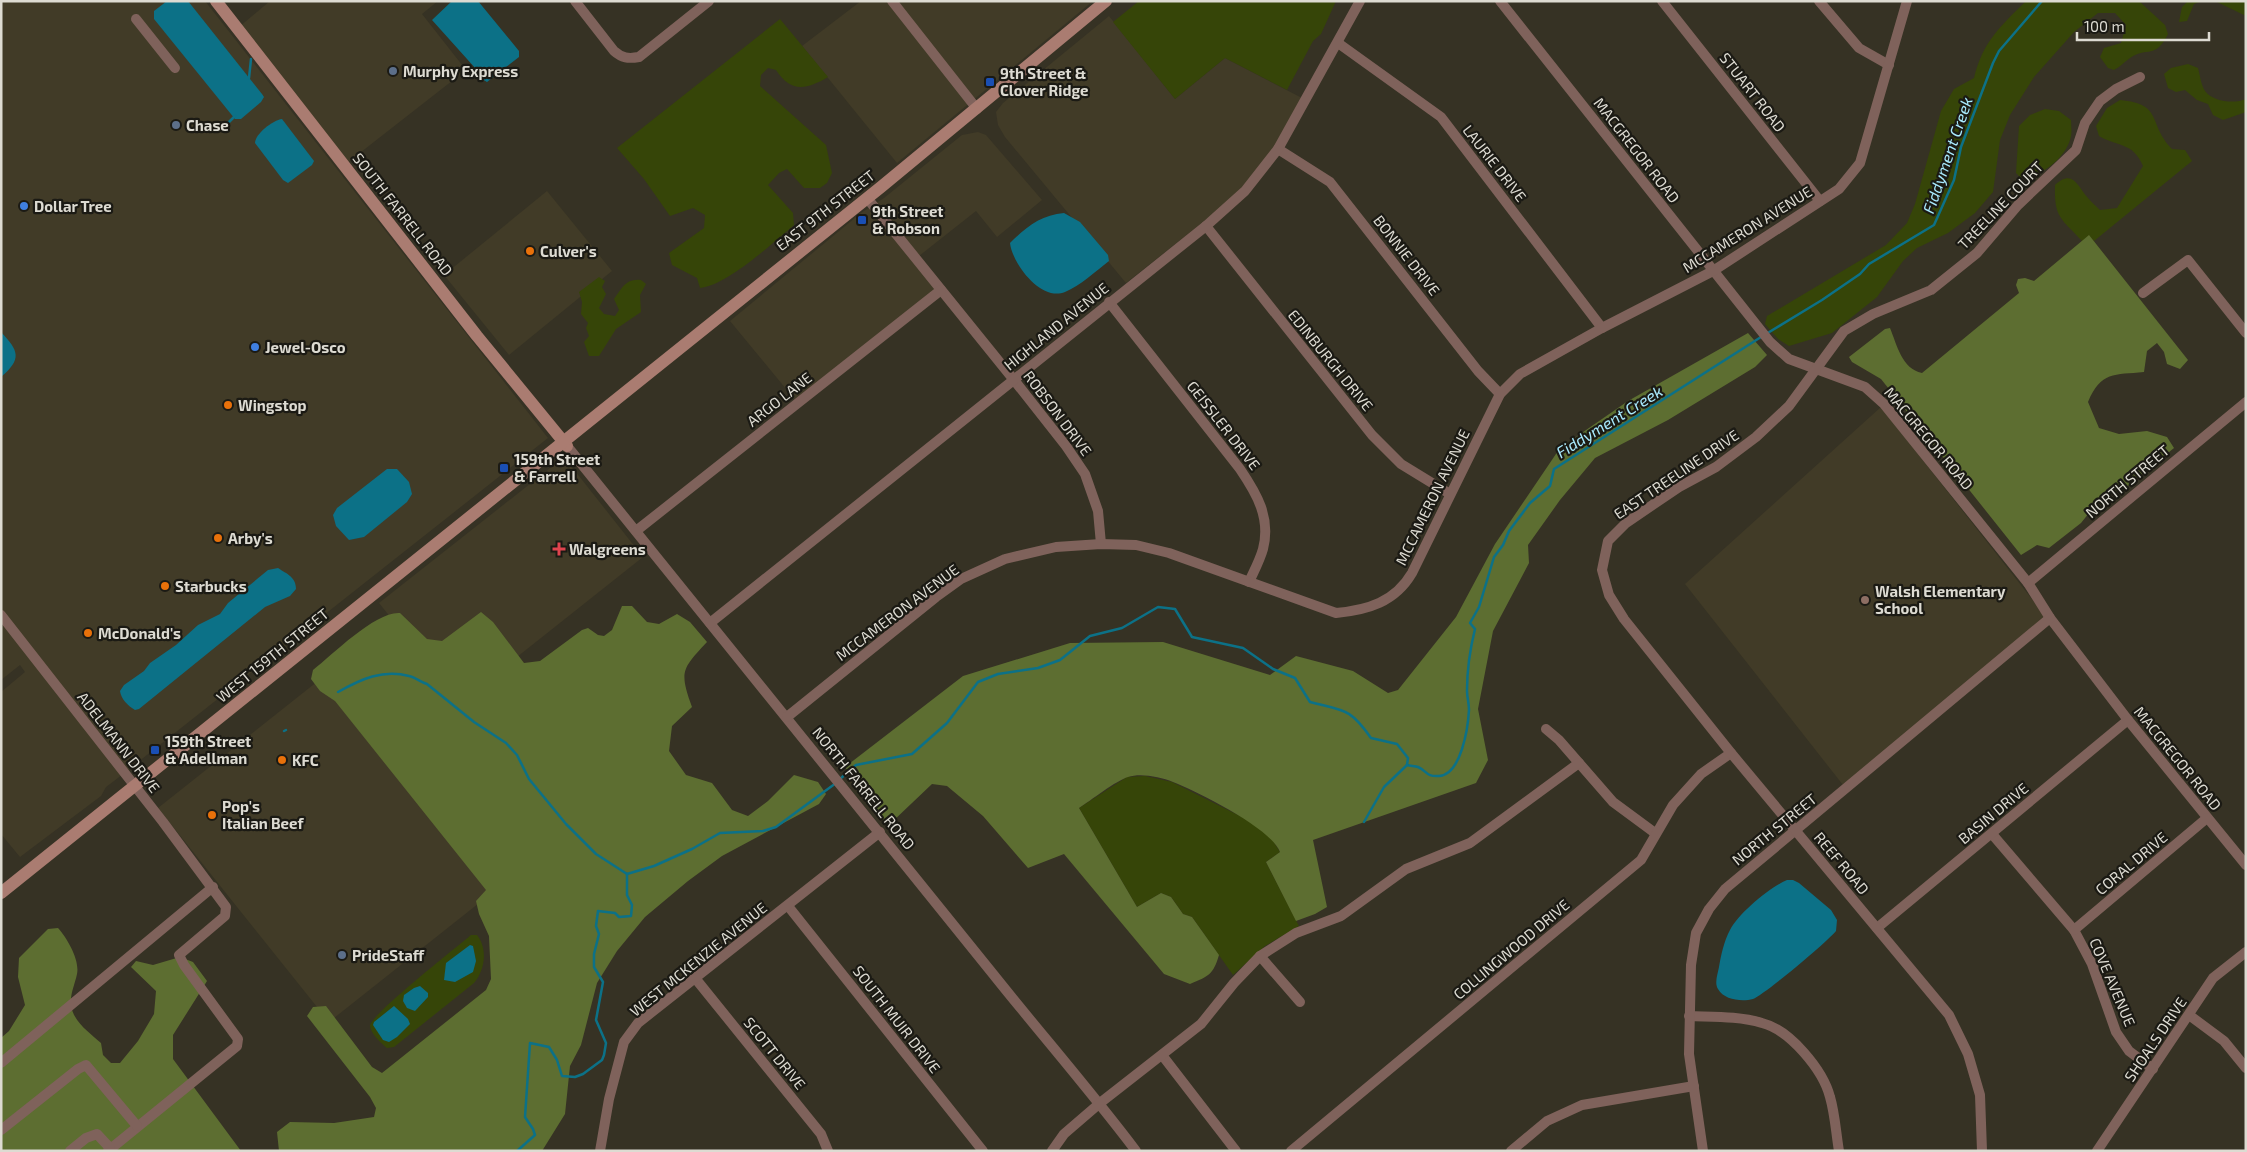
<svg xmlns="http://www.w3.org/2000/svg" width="2247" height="1152" font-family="'Exo 2',sans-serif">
<rect width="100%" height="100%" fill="#363224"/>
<g fill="#413b27">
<path d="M1,1H205L548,438L114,781L106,787L101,796L20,857L1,834V692L25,672L20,665L1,680Z"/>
<path d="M270,1H438L422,14L466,70L347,163L239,27Z"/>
<path d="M861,1H1093L897,163L802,46Z"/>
<path d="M1109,16L1175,99L1225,58L1302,98L1273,150L1245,184L1227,203L1126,283L1005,137L998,125L996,112L1003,103Z"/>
<path d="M978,132L986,135L1042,200L997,237L976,211L919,256L946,290L800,406L730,321L861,213L884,198L962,135Z"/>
<path d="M547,191L612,271L509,355L444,275Z"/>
<path d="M1881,407L2046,617L1843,785L1685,584Z"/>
<path d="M564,457L643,557L517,657L427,663L379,603Z"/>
<path d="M323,677L493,892L329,1022L158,808Z"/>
</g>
<g fill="#364508">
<path d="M1139,1H1336L1321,34L1313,41L1287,90L1225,58L1175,99L1113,22Z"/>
<path d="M2026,1H2139L2165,25L2168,34C2155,60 2148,46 2130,58C2124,62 2120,67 2114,70L2108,68L2100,57L2104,48L2121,43L2126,25L2115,13H2098L2074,32L2034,77L2010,115L2000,140L1993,192L1975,213L1948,233L1917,248L1903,261L1877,297L1832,333L1789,346L1778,339L1765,324L1767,316L1886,245L1907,223L1915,204L1941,111L1954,89L1974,78C1983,41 2000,27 2026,1Z"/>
<path d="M2188,1H2202L2194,4L2187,21L2179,22L2182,7Z"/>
<path d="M2215,1H2246V16Z"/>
<path d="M780,19L828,77C806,90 791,93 776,70L768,68L761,75L760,86L826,145L832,173L827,183L820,188H804L787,169L779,173L768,185L793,213L794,225C773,243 726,286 700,288L697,278L672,265L669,253L704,228L705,215L693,208L670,216L644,179L617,148Z"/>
<path d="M2188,64L2198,68C2200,75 2201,85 2205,91C2213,102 2235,104 2246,99V112L2223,120L2213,115L2208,104L2197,100L2185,90L2176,92L2168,88L2164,74L2171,68Z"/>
<path d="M2120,100C2164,104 2147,123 2172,149L2185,150L2192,161L2094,241L2089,236L2082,241C2061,218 2054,218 2055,185C2073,168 2078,187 2088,198C2091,202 2096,206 2100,210L2117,208L2143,166C2133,142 2118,147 2099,136L2096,126L2107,108Z"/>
<path d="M2045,109L2059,111L2071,120C2071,125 2072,131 2071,136C2067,157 2041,178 2020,177L2016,173L2019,126L2030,115Z"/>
<path d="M599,277L605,281L602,287L606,294L599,308L604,314L615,316L619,310L614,299C622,288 626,278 641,280L646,284L640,295L641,312L616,329L599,356H589L584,342L589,336L586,328L588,323L581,314L582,302L579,292Z"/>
<path d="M1145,776L1172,782L1250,821L1270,836L1280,852L1266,862L1299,926L1265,946L1233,975L1192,917L1183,914L1171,897L1161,893L1137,907L1079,808L1127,777Z"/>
<path d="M471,935H477C488,949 485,970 474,983L394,1047L387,1048C381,1043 371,1034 370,1026C369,1016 457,947 471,935Z"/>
</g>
<g fill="#5d6e31">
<path d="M2089,235L2188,360L2180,369L2167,364L2164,352L2157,343L2147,351L2144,372C2114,375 2101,371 2088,402L2099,428L2119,434L2147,431L2167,437L2174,448L2124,489L2105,493L2081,523L2049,548L2037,545L2021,555L1881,379L1852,362L1849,357L1885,329L1890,328C1897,345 1902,369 1922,373L2019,293L2016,285L2018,279L2025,278L2034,281Z"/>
<path d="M1748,333L1767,355L1755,367L1668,420L1595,458L1560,500L1528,545L1529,563L1493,631L1478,709L1488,760L1476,783L1313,840L1327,907L1315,914L1296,921L1266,862L1280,852C1271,828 1198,792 1173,782C1160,777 1141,773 1128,777C1117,780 1090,801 1079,808L1137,907L1161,893L1171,897L1183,914L1192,917L1219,955C1213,975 1209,976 1190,984L1164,974L1064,854L1028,868L983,816L947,786L932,784L892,822L883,821L845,767L963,676L1070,643L1163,642L1270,675L1296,656L1353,671L1388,693L1398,690L1456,617L1495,544L1560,448L1628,401Z"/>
<path d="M622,606H632L647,622L659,624L677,614L690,622L707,642C682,669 679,671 692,707L672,726L669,751L686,775L712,783L732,810L748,816L768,801L794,775L818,782L826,794L819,804L722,856L688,881L645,917L617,951L597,983L581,1045L570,1066L565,1114L542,1151H279L277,1132L290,1122L334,1123L374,1117L376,1108L370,1097L307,1016L313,1007L326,1006L372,1067L382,1073L486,990L491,979L489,936L479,914L476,901L486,890L335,701L320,691L311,679L313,670C333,654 376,611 400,613L427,639L442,641L481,612L493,622L524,663L540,661L582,630L588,628L598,635L604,636L612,630Z"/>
<path d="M58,928C67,938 80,960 77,974C75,984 70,994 71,1004C72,1021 90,1033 101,1043L103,1055L111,1063H120L138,1041L154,1014L156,991L131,967L136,961L153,965L180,957L193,962L207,981L173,1035V1059L241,1151H1V1038L9,1031L25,1005L18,977L19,958L48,929Z"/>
</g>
<g fill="#0c7187">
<path d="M167,1H188L262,94L264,97L261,102L241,119H235L154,19V11Z"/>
<path d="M452,1H478L519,51V57L487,82L482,79L476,69L432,20Z"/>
<path d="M282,119L314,161L312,165L288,183L283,180L255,143C255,134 273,120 282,119Z"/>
<path d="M1064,213L1080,222L1108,255L1109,261C1096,271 1080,286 1065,292C1041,302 1012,263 1010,243C1026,227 1041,215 1064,213Z"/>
<path d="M1,332C19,351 22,359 1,377Z"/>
<path d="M387,469H397L409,482L412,494L407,502L364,537L349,540L336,526L333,515L337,508Z"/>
<path d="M278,568C287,574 296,577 296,589L290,596L265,607L139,709L135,710C128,706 121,699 120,691L124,685L144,671L150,663L176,645L198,625L220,614L228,603L268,570Z"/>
<path d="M1787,880H1793L1799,883L1831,910L1837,920L1836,931C1826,943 1764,995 1753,999C1742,1002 1724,1000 1718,989C1714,983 1718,973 1719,967C1721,955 1724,941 1730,930C1739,913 1769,888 1787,880Z"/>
<path d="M470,945L473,946L476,961L473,972L455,982L444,980L446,963Z"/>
<path d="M420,986L428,993V997L415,1011L407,1008L403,1001L404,995L414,988Z"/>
<path d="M394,1006L408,1019L410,1024L397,1037L389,1042L383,1040L373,1025L374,1022Z"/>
</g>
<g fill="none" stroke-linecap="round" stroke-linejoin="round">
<g stroke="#0c7187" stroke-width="2.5">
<path d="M249,78L251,59"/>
<path d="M227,124L235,116"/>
<path d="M1766,334L1822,300L1860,274L1869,264L1934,225L1954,180L1961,147L1993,63L1999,51L2042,1"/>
<path d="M338,692C361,679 383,669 409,676C415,677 420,682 427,684L474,722L506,743L517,755L529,779L566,824L596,854L627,874"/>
<path d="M284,731L286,730"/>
<path d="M1407,765C1410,766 1415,766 1418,767C1427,771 1426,777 1439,776C1461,775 1468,728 1469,710C1469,703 1467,697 1467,691C1467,670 1470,649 1475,629L1470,623L1479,607L1494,557L1503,545L1509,531L1530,503L1550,486L1554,469L1761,337"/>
<path d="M840,779L856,765L912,754L947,723L978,682L998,674L1038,668L1060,660L1090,636L1122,628L1158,607L1175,609L1192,637L1243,648L1273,669L1295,678L1310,702C1345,711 1350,708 1371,738L1397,744L1408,758L1407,765"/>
<path d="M1364,822L1384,787L1407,765"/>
<path d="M627,874L654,866L692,849L720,833L763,831L776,827L836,783"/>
<path d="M517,1151L535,1135L533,1129L525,1117L530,1043L549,1047L557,1060L562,1076L575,1077L583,1074L602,1060L604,1055L606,1043L596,1020L603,982L594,967V954L599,934L596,926L598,911L615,913L619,917L631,916L632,905L627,895V874"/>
</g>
<g stroke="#7f625b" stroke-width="10">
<path d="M575,1L614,51C622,58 628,59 639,57L709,1"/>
<path d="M892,1L977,109"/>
<path d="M1500,1L1770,342L1789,359L1865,387L1884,404L2028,583L2050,618L2128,720L2246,865"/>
<path d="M1662,1L1820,201"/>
<path d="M1819,1L1859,48L1889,65"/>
<path d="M136,19L175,68"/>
<path d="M1338,43L1441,117L1602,328"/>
<path d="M1278,149L1330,182L1478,371L1500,394"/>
<path d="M867,198L1014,380L1066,446L1085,474L1098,511L1101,544"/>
<path d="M1206,226L1372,435L1401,464L1450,494"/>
<path d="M2143,293L2188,260L2246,333"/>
<path d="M1109,302L1240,469C1257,494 1271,518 1263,549C1260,560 1254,571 1249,582"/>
<path d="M567,446C710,621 852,797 993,974C1040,1033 1090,1090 1136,1151"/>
<path d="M636,531L941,290"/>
<path d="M2028,583L2246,402"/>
<path d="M1,615L163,822L226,907L225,916L179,955L184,965L238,1039L237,1046L108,1151"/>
<path d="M710,623L1206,226L1245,191L1278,149L1360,1"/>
<path d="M787,717L936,597L961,579L1005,559L1056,547L1101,544L1136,545L1169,553L1336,613C1368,610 1395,602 1412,573L1500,394L1520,374L1602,328L1713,271L1839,189L1860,163L1907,1"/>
<path d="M1546,729L1559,740L1613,802L1655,833"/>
<path d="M1992,834L2074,930L2092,964L2116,1032L2129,1051L2153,1069"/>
<path d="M788,906L983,1151"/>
<path d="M1877,928L2128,720"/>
<path d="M2074,930L2207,818"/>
<path d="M1260,956L1300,1002"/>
<path d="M695,978L821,1134L828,1151"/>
<path d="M2189,1015L2224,1041L2246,1068"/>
<path d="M1689,1016C1712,1017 1739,1016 1762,1023C1790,1030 1823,1070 1830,1097C1835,1114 1836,1133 1839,1151"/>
<path d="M1162,1055L1236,1151"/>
<path d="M1,1063L213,887"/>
<path d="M1,1130L78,1069L86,1065L137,1126"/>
<path d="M70,1151L86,1138L97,1134L110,1148"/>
<path d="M600,1151L609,1099L624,1042L638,1023L880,832"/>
<path d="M1052,1151L1064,1134L1100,1103L1201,1024L1234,983L1260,956L1296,933L1341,916L1406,869L1470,843L1579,763"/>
<path d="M1291,1151L1641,860L1673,805L1701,774L1731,753"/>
<path d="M1511,1151L1547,1121L1582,1105L1694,1086"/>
<path d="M1703,1151L1689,1054L1691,965L1696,933L1709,909L1725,889L2050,618"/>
<path d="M1982,1151L1980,1095L1968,1054L1949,1015L1731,753L1624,619L1609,595L1602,570L1608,541L1626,523L1679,487L1716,467L1756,437L1789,406L1844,331L1873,314L1931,290L1977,253L2018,205L2076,150L2085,123L2100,101L2116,89L2140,77"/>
<path d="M2097,1151L2213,978L2246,952"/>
</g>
<g stroke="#aa7c71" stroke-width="12">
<path d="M216,1L477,336L567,446"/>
<path d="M1,893L881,187L1106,1"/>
</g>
</g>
<g fill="#5c6f8a" stroke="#1b1a14" stroke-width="2">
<circle cx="393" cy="71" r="5"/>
<circle cx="176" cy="125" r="5"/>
<circle cx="342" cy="955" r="5"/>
</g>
<g fill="#1a4fb4" stroke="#1b1a14" stroke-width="2">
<rect x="985" y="77" width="10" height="10" rx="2.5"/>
<rect x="857" y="215" width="10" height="10" rx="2.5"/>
<rect x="499" y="463" width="10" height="10" rx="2.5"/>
<rect x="150" y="745" width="10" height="10" rx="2.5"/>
</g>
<g fill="#3f7fe0" stroke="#1b1a14" stroke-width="2">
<circle cx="24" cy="206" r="5"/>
<circle cx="255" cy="347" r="5"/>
</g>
<g fill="#e8710a" stroke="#1b1a14" stroke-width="2">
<circle cx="530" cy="251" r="5"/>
<circle cx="228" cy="405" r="5"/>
<circle cx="218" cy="538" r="5"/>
<circle cx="165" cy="586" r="5"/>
<circle cx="88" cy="633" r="5"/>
<circle cx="282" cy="760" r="5"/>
<circle cx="212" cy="815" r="5"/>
</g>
<path fill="#e0444e" stroke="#1b1a14" stroke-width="2" d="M556.5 541.5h5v5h5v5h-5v5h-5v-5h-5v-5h5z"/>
<circle fill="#8d6e63" stroke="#1b1a14" stroke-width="2" cx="1865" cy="600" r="5"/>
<g text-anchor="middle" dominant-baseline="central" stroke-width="4.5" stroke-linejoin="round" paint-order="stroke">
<g font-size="15" font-weight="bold" fill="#dddbd2" stroke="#1b1a14" text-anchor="start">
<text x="403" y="71">Murphy Express</text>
<text x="1000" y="73">9th Street &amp;<tspan x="1000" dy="17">Clover Ridge</tspan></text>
<text x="186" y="125">Chase</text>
<text x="34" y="206">Dollar Tree</text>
<text x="872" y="211">9th Street<tspan x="872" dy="17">&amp; Robson</tspan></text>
<text x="540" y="251">Culver's</text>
<text x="265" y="347">Jewel-Osco</text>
<text x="238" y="405">Wingstop</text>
<text x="514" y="459">159th Street<tspan x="514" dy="17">&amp; Farrell</tspan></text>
<text x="228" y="538">Arby's</text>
<text x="569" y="549">Walgreens</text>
<text x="175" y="586">Starbucks</text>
<text x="1875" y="591">Walsh Elementary<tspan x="1875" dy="17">School</tspan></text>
<text x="98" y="633">McDonald's</text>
<text x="165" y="741">159th Street<tspan x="165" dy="17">&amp; Adellman</tspan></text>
<text x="292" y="760">KFC</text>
<text x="222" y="806">Pop's<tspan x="222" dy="17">Italian Beef</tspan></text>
<text x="352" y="955">PrideStaff</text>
</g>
<g font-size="15" fill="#dddbd2" stroke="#1b1a14">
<text transform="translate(1753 92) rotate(52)">STUART ROAD</text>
<text transform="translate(1637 150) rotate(52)">MACGREGOR ROAD</text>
<text transform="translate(1495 163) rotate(52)">LAURIE DRIVE</text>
<text transform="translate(2000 205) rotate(-46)">TREELINE COURT</text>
<text transform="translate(825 210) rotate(-38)">EAST 9TH STREET</text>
<text transform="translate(403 214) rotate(52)">SOUTH FARRELL ROAD</text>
<text transform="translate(1747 229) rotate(-32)">MCCAMERON AVENUE</text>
<text transform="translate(1407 255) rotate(52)">BONNIE DRIVE</text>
<text transform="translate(1056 326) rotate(-39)">HIGHLAND AVENUE</text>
<text transform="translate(1331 360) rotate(51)">EDINBURGH DRIVE</text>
<text transform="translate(779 399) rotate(-38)">ARGO LANE</text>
<text transform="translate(1058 413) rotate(53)">ROBSON DRIVE</text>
<text transform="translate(1224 425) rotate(52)">GEISSLER DRIVE</text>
<text transform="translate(1929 438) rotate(50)">MACGREGOR ROAD</text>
<text transform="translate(1676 474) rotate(-34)">EAST TREELINE DRIVE</text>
<text transform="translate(2127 481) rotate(-40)">NORTH STREET</text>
<text transform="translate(1432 497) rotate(-64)">MCCAMERON AVENUE</text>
<text transform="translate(897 612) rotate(-37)">MCCAMERON AVENUE</text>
<text transform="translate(272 655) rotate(-39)">WEST 159TH STREET</text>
<text transform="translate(119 742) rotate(52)">ADELMANN DRIVE</text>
<text transform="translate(2178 758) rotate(51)">MACGREGOR ROAD</text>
<text transform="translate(864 788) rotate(51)">NORTH FARRELL ROAD</text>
<text transform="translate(1993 813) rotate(-40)">BASIN DRIVE</text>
<text transform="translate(1774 829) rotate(-39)">NORTH STREET</text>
<text transform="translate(1842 863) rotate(50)">REEF ROAD</text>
<text transform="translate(2131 863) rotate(-40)">CORAL DRIVE</text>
<text transform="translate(1511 949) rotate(-40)">COLLINGWOOD DRIVE</text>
<text transform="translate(698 959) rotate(-39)">WEST MCKENZIE AVENUE</text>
<text transform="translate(2113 982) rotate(67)">COVE AVENUE</text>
<text transform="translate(897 1019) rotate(52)">SOUTH MUIR DRIVE</text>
<text transform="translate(2155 1039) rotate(-56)">SHOALS DRIVE</text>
<text transform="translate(775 1053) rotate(51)">SCOTT DRIVE</text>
</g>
<g font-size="16" font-style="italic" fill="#a9eafe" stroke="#1b1a14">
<text transform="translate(1947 155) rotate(-71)">Fiddyment Creek</text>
<text transform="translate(1609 421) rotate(-32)">Fiddyment Creek</text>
</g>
</g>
<rect width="2247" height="1152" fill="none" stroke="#dddbd2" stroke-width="5"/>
<path d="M2077 32v8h132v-8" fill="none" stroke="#dddbd2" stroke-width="2.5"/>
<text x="2084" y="32" font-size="15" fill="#dddbd2" stroke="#1b1a14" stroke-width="4" paint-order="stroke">100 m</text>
</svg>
